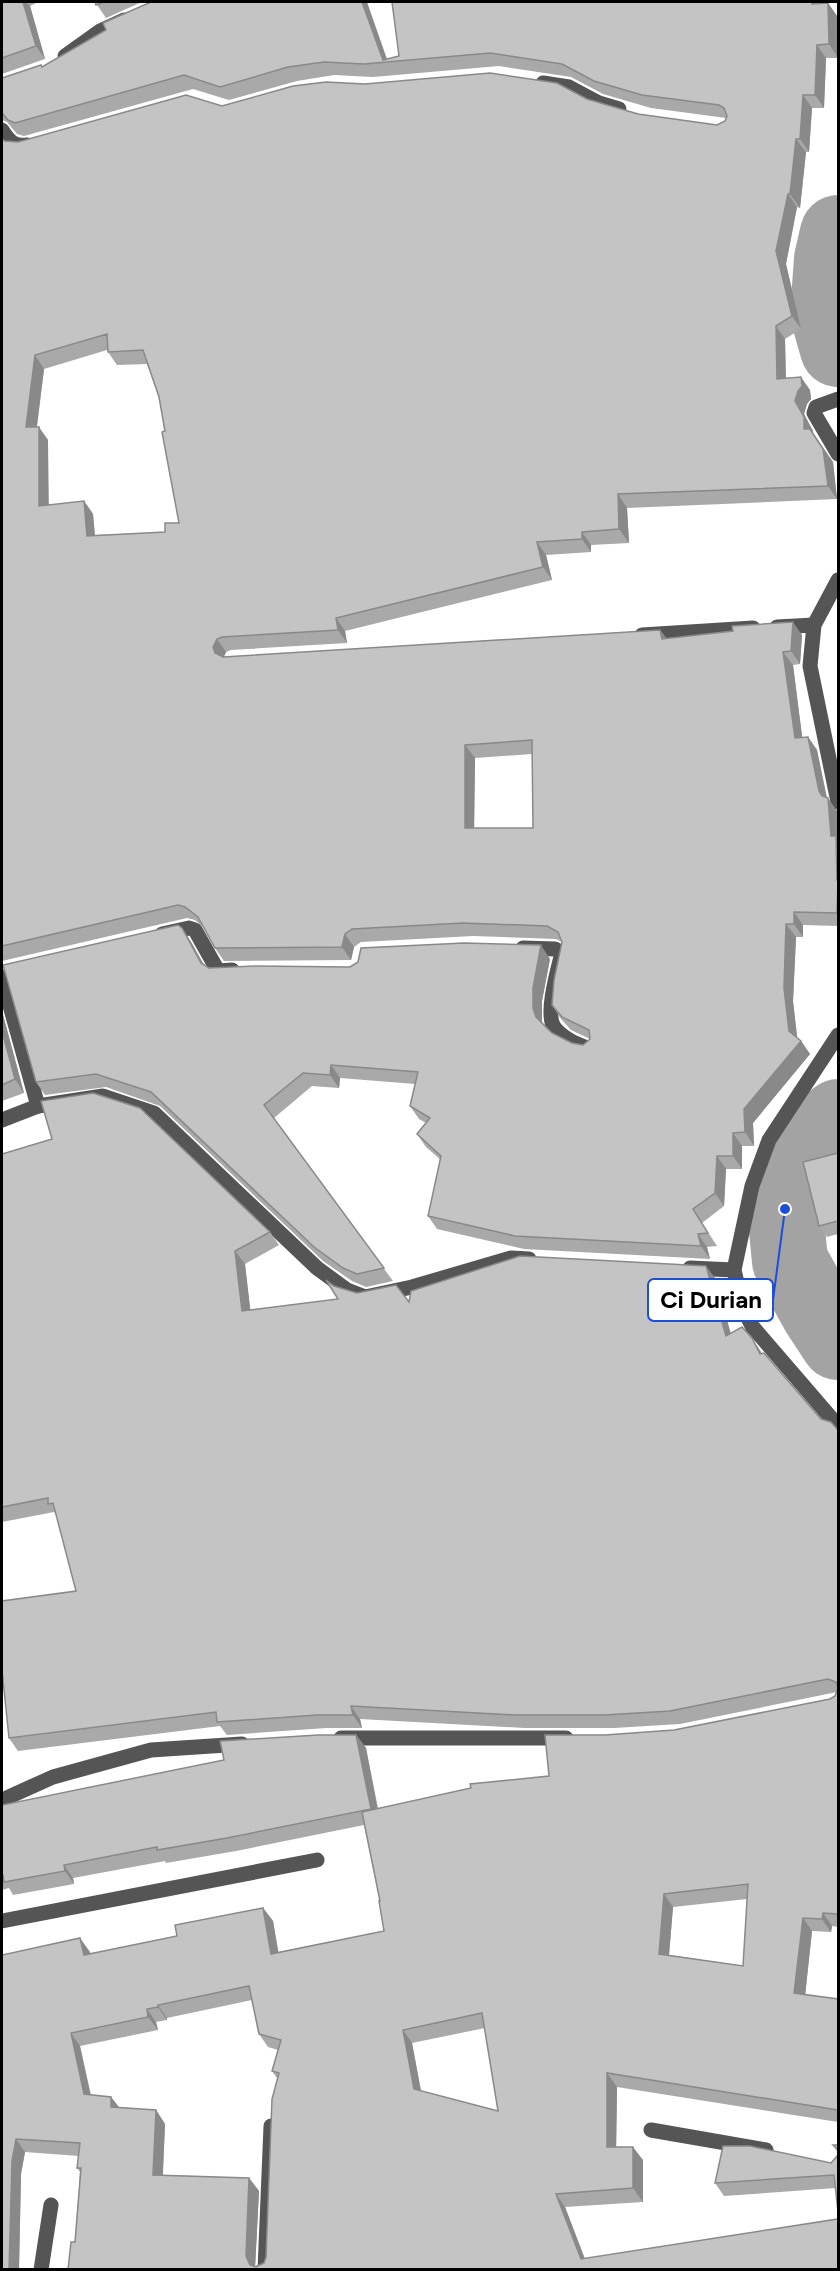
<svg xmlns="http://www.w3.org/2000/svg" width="840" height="2271" font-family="Figtree,sans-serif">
<rect width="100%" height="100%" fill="#fff"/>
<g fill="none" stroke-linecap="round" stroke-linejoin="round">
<g stroke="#a3a3a3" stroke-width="76">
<path d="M838,233L832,259L828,314L838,349"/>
<path d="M838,1117L809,1143L790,1176L785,1209L790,1261L819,1313L838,1342"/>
</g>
<g stroke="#555" stroke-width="15">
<path d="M65,56L100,31L124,20"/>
<path d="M543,83L569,87L599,103L619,109"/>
<path d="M2,130C9,141 14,147 27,145"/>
<path d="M838,399L816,407L814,413L838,454"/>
<path d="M838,580L814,625L810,666L838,802"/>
<path d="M777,627L814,625"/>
<path d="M642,635L753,628"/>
<path d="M162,934L189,928L195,930L218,971L232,970"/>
<path d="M523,948L555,949L562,953C558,969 545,1014 554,1027C563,1039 577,1044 590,1049"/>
<path d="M2,977L38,1106"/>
<path d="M838,1035L769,1140L752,1186L734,1270L743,1308L752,1326L838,1426"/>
<path d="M2,1120L38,1106L103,1096L154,1113L317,1268L347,1290L365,1297L412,1287L511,1258L529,1259"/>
<path d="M690,1268L734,1270"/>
<path d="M341,1738H566"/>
<path d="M2,1800L53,1777L151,1750L242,1744"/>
<path d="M2,1921L317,1860"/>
<path d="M651,2130L766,2150"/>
<path d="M41,2270L51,2205"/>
<path d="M265,2270L271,2126"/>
</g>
</g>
<g fill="#a9a9a9" fill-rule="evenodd">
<path d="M2,2H38L30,6L45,59L2,74Z"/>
<path d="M95,2H142L106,18Z"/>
<path d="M392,2H820V4L828,3L837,16L838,58H826L824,108H812L809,152H806L800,208L797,207L786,264L801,329L785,339L786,378L810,390L811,399L807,404L804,414L813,431V433L833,462L837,499L627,508L629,543L591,545V552L546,555L552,580L345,631L347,643L231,650L226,652L224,657L660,630L666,638L802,635L800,664L793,665L802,737H808L817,750L827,798L837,811L838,827V926L803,925V937H796L793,1001L797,1038L801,1041L810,1054L753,1123L754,1146H742V1169H726L724,1206L702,1223L717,1246L707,1247L710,1259L524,1249L437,1229L428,1216L441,1160L426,1147L417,1134L426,1123L419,1119L410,1106L415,1084L340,1078L339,1088L312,1086L274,1118L393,1281L366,1287L352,1281L323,1261L160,1106L106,1087L45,1095L36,1082L182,928L191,942L204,965L209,968L350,967L550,959L542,1001V1022L543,1024L552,1033L572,1043L583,1045L590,1039L571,1030L561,1019L552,1005L562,942L556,939L473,936L361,942L354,947L351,960L224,961L215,948L203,927L195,920L187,918L2,961V139L5,141L18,142L222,106L587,99L638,114L717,125L725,121L726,118L651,108L603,94L571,77L499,66L373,77L334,75L297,81L229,100L193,89L24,136L17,134L7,122L2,120V78L42,67L387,59L399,56ZM107,350L108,352L117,365L147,364L159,397L179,523L165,532L95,535L93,514L84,501L48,505V440L37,427L44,369ZM532,754L533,828H474L475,758Z"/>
<path d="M2,1011L24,1093L2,1101Z"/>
<path d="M838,1153V1234L827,1237L819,1226Z"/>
<path d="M2,1154L270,1232L279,1245L245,1264L250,1310L338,1299L334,1286L357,1293L409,1302L716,1279L730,1333L762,1354L821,1419L838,1430V1927L832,1926L831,1932L812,1931L805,1995L838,1999V2122L617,2087L616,2147L643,2160V2202L565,2207L585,2259L838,2270H68L75,2242L80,2172L77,2168L79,2156L25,2152L21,2174L19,2270L2,1955L90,1952V1954L177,1936L263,1908L273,1921L278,1952L384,1931L380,1901L364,1825L236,1851L166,1863L165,1861L73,1878L74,1884L13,1895L9,1888L2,1890V1805L356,1735L366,1748L378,1808L549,1776L605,1735L674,1730L830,1699L835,1696L837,1692L680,1724L614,1728H524L360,1719L362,1728H326L227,1735L220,1726L18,1751L9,1738L76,1591L57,1516L54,1512L2,1522ZM747,1899L743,1966L669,1955L673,1907ZM252,2000L259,2034L268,2047L278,2050L272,2071L277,2078L266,2257L264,2263L255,2266L259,2191L249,2178L163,2175L165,2124L156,2110L119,2107L111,2097L91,2095L80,2046L158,2030L156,2022L167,2020V2018ZM485,2028L498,2111L421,2091L412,2043Z"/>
<path d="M833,2145H838V2212L836,2188L724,2196L715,2183L831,2163L838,2155V2153Z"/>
</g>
<g fill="#898989">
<path d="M23,2H26L30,6L45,59L36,46Z"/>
<path d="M362,2H367L388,62L383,60Z"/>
<path d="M812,2H820L821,17L812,4Z"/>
<path d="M828,3L837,16L838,58L829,44Z"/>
<path d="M817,45L826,58L824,108L815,95Z"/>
<path d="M803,95L812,108L809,152L800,139Z"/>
<path d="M796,139L806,152L800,208L790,194Z"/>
<path d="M788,194L797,207L786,264L801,329L792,316L776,251Z"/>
<path d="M776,326L785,339L786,392L777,379Z"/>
<path d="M35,355L44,369L35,440L26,427Z"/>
<path d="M801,377L810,390L811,399L807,404L804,414L813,431V433L833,462L837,499L828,486L804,429L795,401Z"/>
<path d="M39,427L48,440L49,519L39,506Z"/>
<path d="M618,494L627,508L629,543L619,529Z"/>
<path d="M84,501L93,514L96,549L87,536Z"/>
<path d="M582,532L591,545V552L582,539Z"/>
<path d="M537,542L546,555L552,580L543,567Z"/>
<path d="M336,618L345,631L347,643L338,630Z"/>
<path d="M793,622L802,635L800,664L791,651Z"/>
<path d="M660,630L669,643L662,639Z"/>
<path d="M217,639L226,652L222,660L215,653L213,647Z"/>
<path d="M783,652L793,665L804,751L795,738Z"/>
<path d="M808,737L817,750L828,804V798L837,811L838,827V883L837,880Z"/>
<path d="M465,745L475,758L474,841L465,828Z"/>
<path d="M794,912L803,925V937L794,924Z"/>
<path d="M786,924L796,937L793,1001L798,1044L801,1041L810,1054L753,1123L754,1146L745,1132L744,1109L789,1031L784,988Z"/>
<path d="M182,928L191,942L210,976L201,963Z"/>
<path d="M345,934L354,947L351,960L342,947Z"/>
<path d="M541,945L550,959L542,1001V1022L545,1030L536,1017L533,1008V988Z"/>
<path d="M2,1011L24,1093L15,1079L2,1031Z"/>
<path d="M331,1065L340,1078L339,1088L330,1075Z"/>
<path d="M733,1133L742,1146V1169L733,1156Z"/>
<path d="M717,1156L726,1169L724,1206L715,1193Z"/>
<path d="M698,1234L707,1247L710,1259L701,1246Z"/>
<path d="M235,1251L245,1264L252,1324L242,1311Z"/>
<path d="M706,1266L716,1279L735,1349L726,1336Z"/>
<path d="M752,1338L761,1352L769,1368L760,1354Z"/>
<path d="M351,1706L360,1719L362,1728L353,1715Z"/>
<path d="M356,1735L366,1748L380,1822L371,1809Z"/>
<path d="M64,1865L73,1878L74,1884L65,1871Z"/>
<path d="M664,1894L673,1907L668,1967L659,1954Z"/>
<path d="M263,1908L273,1921L281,1967L271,1954Z"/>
<path d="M823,1913L832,1926L831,1932L822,1919Z"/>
<path d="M803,1918L812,1931L804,2006L794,1993Z"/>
<path d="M80,1938L90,1952L93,1969L84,1955Z"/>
<path d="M158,2005L167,2018V2020L158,2007Z"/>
<path d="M147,2009L156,2022L158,2030L148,2017Z"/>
<path d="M403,2030L412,2043L423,2102L414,2089Z"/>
<path d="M71,2033L80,2046L93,2107L84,2094Z"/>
<path d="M607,2073L617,2087L616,2160L607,2147Z"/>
<path d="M111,2097L121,2110L111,2107Z"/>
<path d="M156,2110L165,2124L162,2188L153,2175Z"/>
<path d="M16,2139L25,2152L21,2174L19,2270H9L12,2161Z"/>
<path d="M633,2147L643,2160V2202L633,2188Z"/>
<path d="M249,2178L259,2191L255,2270L250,2265L246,2256Z"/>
<path d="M556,2194L565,2207L589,2270L581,2259Z"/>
</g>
<g fill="#c4c4c4" stroke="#898989" stroke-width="1.5" fill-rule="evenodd">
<path d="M2,2H23L36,46L2,58Z"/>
<path d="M95,2H104L96,5Z"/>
<path d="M151,2H362L383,60L399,56L392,2H812V4L828,3L829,44L817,45L815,95H803L800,139H796L790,194H788L776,251L792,316L776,326L777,379L801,377L802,386L798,391L795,401L804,417V429H810L823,449L828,486L618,494L619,529L582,532V539L537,542L543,567L336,618L338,630L222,637L217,639L213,647L215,653L223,657L660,630L662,639L733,631L732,626L793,622L791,651L783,652L795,738L808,737L819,791L822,796L828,798L831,836H836L837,880H838L837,913L794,912V924H786L784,988L789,1031L801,1041L744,1109L745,1132L733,1133V1156H717L715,1193L693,1209L708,1233L698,1234L701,1246L515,1236L428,1216L441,1156L417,1134L430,1118L410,1106L418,1072L331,1065L330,1075L303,1073L264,1105L384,1268L357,1274L343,1268L314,1247L151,1092L96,1074L36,1082L3,965L178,925L182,928L201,963L209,968L255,966L350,967L358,962L361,948L464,943L541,945L533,988V1008L536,1017L552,1033L572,1043L583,1045L590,1039L589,1030L562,1017L552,1005L554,980L562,942L558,932L547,926L463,923L352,929L345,934L342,947L215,948L198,917L185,907L178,905L2,946V139L5,141L18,142L186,95L222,106L293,86L326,82L365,84L490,73L557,83L587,99L638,114L717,125L725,121L727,116L724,108L719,105L642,95L594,81L562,64L490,53L364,64L324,62L288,67L220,87L184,75L15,123L8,120L2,113V78L41,65L42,67L106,30L103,23ZM107,334L108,352L143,350L159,397L165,431L162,432L179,523H165V532L87,536L84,501L39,506V427H26L35,355ZM532,740L533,828H465V745Z"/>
<path d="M2,1031L15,1079L2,1085Z"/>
<path d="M93,1093L140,1108L270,1232L235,1251L242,1311L338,1299L326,1280L334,1286L357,1293L396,1285L409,1302L411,1291L520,1256L706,1266L726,1336L742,1327L752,1338L760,1354L764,1353L821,1419L831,1422L838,1430V1914L823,1913L822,1919L803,1918L794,1993L838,1999V2110L607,2073V2147H633V2188L556,2194L581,2259L838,2219V2270H68L71,2242H75L81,2168H77L80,2143L16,2139L12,2161L9,2270H2V1955L80,1938L84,1955L177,1936L175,1925L263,1908L271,1954L384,1931L379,1901H380L362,1812L471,1788L470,1784L549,1776L545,1735H605L674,1730L830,1699L835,1696L838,1688L836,1682L828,1679L670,1711L605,1715H515L351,1706L353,1715H317L217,1722L216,1712L9,1738L2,1670V1601L76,1591L53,1503L48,1504V1498L2,1507V1154L52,1139L41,1101ZM748,1884L743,1966L659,1954L664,1894ZM249,1986L259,2034L281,2040L272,2071L279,2073L272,2099L266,2257L264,2263L256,2267L250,2265L246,2256L249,2178L153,2175L156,2110L111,2107V2097L84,2094L71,2033L148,2017L147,2009L158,2007V2005ZM482,2013L498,2111L414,2089L403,2030Z"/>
<path d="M838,1153V1221L819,1226L803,1162Z"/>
<path d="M318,1735H356L371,1809L227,1838L157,1850V1847L64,1865L65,1871L4,1882L3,1875H2V1805L224,1760L220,1741Z"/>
<path d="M833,2145H838V2212L834,2175L715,2183L723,2146H750L831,2163L838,2155V2150Z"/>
</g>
<path fill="none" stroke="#1d4ed8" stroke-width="2" d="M785 1209L773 1300"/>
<circle fill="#1d4ed8" stroke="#fff" stroke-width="2" cx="785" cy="1209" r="6"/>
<rect fill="#fff" stroke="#1d4ed8" stroke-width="2" x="648" y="1279" width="125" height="42" rx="6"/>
<g font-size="24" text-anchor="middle" font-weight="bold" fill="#000">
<text x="711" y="1308">Ci Durian</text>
</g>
<rect width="840" height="2271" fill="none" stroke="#000000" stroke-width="6"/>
</svg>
